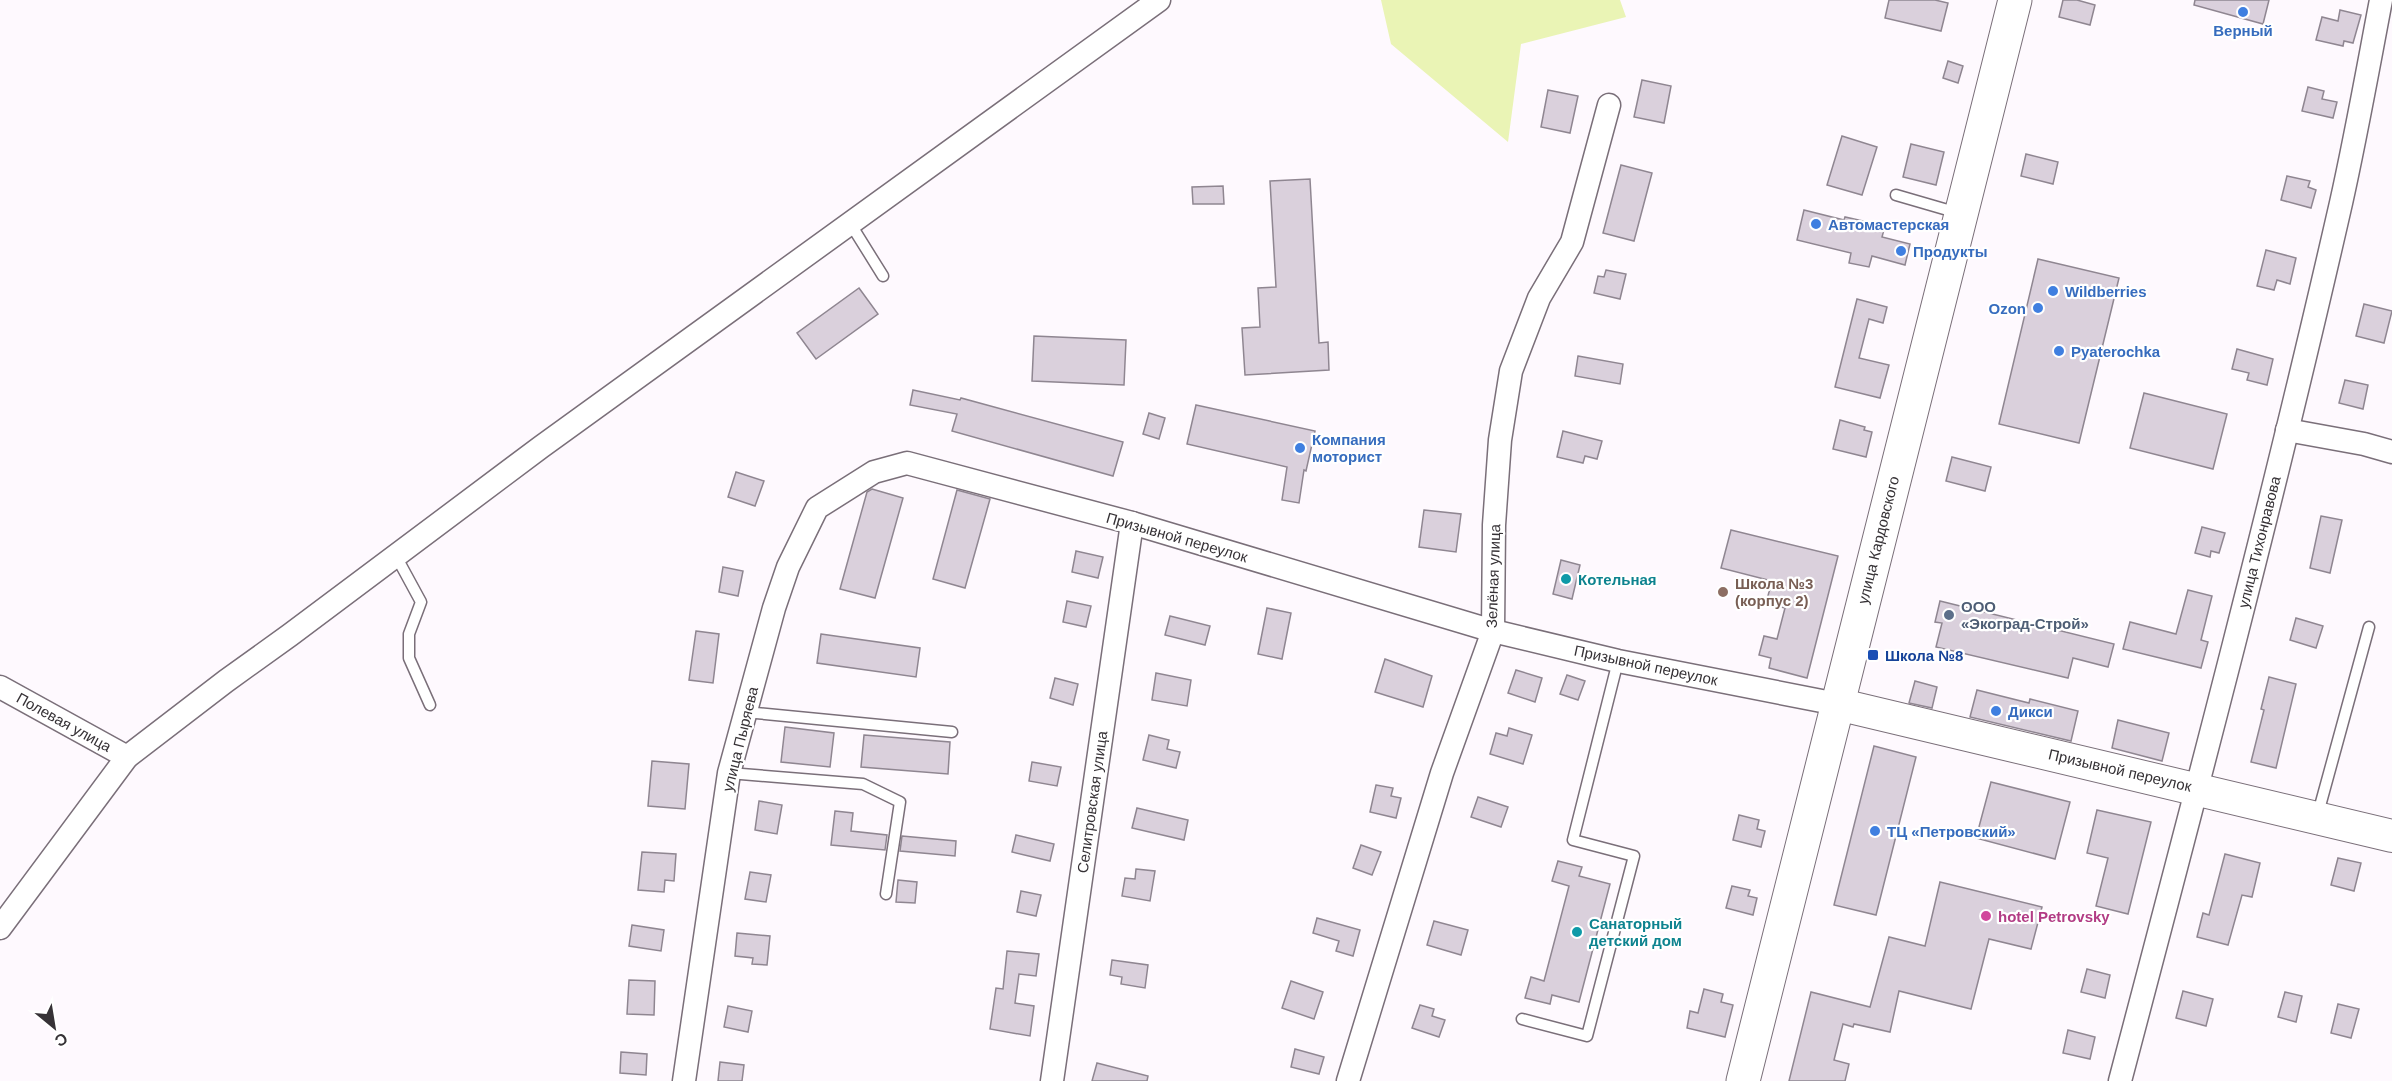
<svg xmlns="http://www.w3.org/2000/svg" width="2392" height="1081" font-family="Arial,sans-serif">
<rect width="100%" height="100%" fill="#fef9fe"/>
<path fill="#eaf4b5" d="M1381,0H1620L1626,17L1521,44L1508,142L1391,44Z"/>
<g fill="#dad0dc" stroke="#8f8691" stroke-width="1.5">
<path d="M1889,0H1935L1948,3L1941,31L1885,18Z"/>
<path d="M2063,0H2077L2095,5L2090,25L2059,17Z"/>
<path d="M2195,0H2269L2263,24L2194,5Z"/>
<path d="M2340,10L2361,15L2353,43L2344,41L2343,46L2316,40L2322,17L2338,21Z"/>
<path d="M1948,61L1963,66L1958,83L1943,78Z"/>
<path d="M1642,80L1671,86L1664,123L1634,117Z"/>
<path d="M2308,87L2324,91L2322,99L2337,102L2333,118L2302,111Z"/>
<path d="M1548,90L1578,96L1570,133L1541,127Z"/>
<path d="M1842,136L1877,147L1862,195L1827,185Z"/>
<path d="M1911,144L1944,152L1936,185L1903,177Z"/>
<path d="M2026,154L2058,162L2053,184L2021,176Z"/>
<path d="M1621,165L1652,173L1634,241L1603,233Z"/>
<path d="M2287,176L2310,181L2308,187L2316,190L2311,208L2281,200Z"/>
<path d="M1310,179L1319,343L1328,342L1329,370L1245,375L1242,328L1260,327L1258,288L1276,287L1270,181Z"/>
<path d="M1223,186L1224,204H1193L1192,187Z"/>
<path d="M1804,210L1844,220L1845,217L1885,226L1882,237L1910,244L1905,265L1872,256L1869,267L1849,263L1851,253L1797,240Z"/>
<path d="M2266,250L2296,258L2290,284L2277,280L2274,290L2257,286Z"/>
<path d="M2038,259L2119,278L2079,443L1999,424Z"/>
<path d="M1606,270L1626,274L1620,299L1594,293L1598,276L1604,277Z"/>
<path d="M859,288L878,314L816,359L797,333Z"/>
<path d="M1857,299L1887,307L1883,323L1869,319L1859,358L1889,365L1880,398L1835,387Z"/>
<path d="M2364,304L2392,311L2384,343L2356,336Z"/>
<path d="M1034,336L1126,340L1124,385L1032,381Z"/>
<path d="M2237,349L2273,359L2267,385L2247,380L2249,373L2232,369Z"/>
<path d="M1578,356L1623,364L1620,384L1575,376Z"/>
<path d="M2345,380L2368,385L2363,409L2339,403Z"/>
<path d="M913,390L960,400L961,398L1123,442L1113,476L952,431L957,414L910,405Z"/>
<path d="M2144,393L2227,414L2213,469L2130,448Z"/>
<path d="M1196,405L1315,431L1306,471L1304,470L1299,503L1282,500L1287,467L1187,444Z"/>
<path d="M1149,413L1165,418L1159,439L1143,434Z"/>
<path d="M1840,420L1865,427L1864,430L1872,432L1866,457L1833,449Z"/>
<path d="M1563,431L1602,441L1597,459L1585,456L1583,463L1557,457Z"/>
<path d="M1952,457L1991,467L1985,491L1946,481Z"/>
<path d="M736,472L764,481L755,506L728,497Z"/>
<path d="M872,489L903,498L875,598L840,589L867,492Z"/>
<path d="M957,490L990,499L965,588L933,579Z"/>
<path d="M1424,510L1461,514L1456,552L1419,547Z"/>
<path d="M2321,516L2342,520L2330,573L2310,568Z"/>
<path d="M2202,527L2225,533L2219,553L2211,551L2210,557L2195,553Z"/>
<path d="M1731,530L1838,556L1807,678L1769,668L1771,658L1759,655L1764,636L1777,639L1785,608L1766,603L1772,581L1721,568Z"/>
<path d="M1076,551L1103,557L1098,578L1072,572Z"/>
<path d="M1561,560L1580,565L1572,599L1553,594Z"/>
<path d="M723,567L743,571L738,596L719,592Z"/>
<path d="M2188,590L2212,596L2201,640L2208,642L2201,668L2123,649L2130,622L2176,634Z"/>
<path d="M1067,601L1091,606L1086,627L1063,622Z"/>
<path d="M1940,601L2114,644L2108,667L2073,658L2068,678L1936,647L1942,623L1935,622Z"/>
<path d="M1267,608L1291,613L1282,659L1258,654Z"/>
<path d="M1170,616L1210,626L1205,645L1165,635Z"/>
<path d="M2296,618L2323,626L2316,648L2290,640Z"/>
<path d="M696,631L719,634L713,683L689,680Z"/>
<path d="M821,634L920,648L916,677L817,663Z"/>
<path d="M1385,659L1432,676L1423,707L1375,692Z"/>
<path d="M1516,670L1542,678L1535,702L1508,693Z"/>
<path d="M1156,673L1191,680L1187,706L1152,700Z"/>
<path d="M1567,675L1585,681L1578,700L1560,694Z"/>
<path d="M2269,677L2296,684L2276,768L2251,762L2264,710L2261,709Z"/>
<path d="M1055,678L1078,684L1073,705L1050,698Z"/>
<path d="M1915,681L1937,687L1932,708L1909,703Z"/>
<path d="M1977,690L2029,703L2030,699L2078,711L2071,741L1970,717Z"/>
<path d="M2118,720L2169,733L2162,761L2112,748Z"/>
<path d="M785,727L834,733L830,767L781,762Z"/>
<path d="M1509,728L1532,735L1523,764L1490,754L1496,733L1507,736Z"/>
<path d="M864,735L950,742L948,774L861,767Z"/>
<path d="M1149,735L1169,740L1167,749L1180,752L1176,768L1143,760Z"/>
<path d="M1874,746L1916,757L1876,915L1834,905Z"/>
<path d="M652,761L689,764L685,809L648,806Z"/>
<path d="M1032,762L1061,767L1057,786L1029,781Z"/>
<path d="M1991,782L2070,802L2055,859L1976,838Z"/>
<path d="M1376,785L1393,788L1391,796L1401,798L1396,818L1370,812Z"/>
<path d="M1478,797L1508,807L1501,827L1471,817Z"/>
<path d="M759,801L782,805L777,834L755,830Z"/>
<path d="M1137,808L1188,820L1184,840L1132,828Z"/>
<path d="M2097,810L2151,822L2128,914L2096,906L2108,858L2087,853Z"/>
<path d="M835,811L853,813L851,831L887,835L885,850L831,845Z"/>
<path d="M1739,815L1759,820L1757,829L1765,831L1761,847L1733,840Z"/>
<path d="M1016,835L1054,844L1050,861L1012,852Z"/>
<path d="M902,836L956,841L955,856L900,851Z"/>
<path d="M1361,845L1381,852L1372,875L1353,868Z"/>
<path d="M642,852L676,854L674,881L665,880L664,892L638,890Z"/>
<path d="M2225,854L2260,863L2252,897L2242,895L2228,945L2197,937L2203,913L2209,915Z"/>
<path d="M2338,858L2361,863L2354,891L2331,885Z"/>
<path d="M1558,861L1582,867L1579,876L1610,884L1579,1002L1552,995L1550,1004L1525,998L1531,977L1544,981L1569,886L1552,881Z"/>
<path d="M1136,869L1155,871L1150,901L1122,896L1125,878L1135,879Z"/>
<path d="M750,872L771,875L766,902L745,899Z"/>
<path d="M898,880L917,882L915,903L896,902Z"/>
<path d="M1940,882L2042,907L2031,949L1989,939L1971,1009L1899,991L1890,1032L1854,1024L1853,1027L1843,1024L1834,1060L1849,1064L1845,1081H1789L1811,992L1870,1007L1889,937L1925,946Z"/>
<path d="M1732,886L1750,890L1748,896L1757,898L1753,915L1726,908Z"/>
<path d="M1021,891L1041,895L1036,916L1017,912Z"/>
<path d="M1317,918L1360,930L1353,956L1336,951L1339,941L1313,933Z"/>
<path d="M1434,921L1468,930L1461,955L1427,945Z"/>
<path d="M632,925L664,930L661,951L629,946Z"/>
<path d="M737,933L770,936L767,965L752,964L753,958L735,956Z"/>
<path d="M1007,951L1039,954L1036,976L1019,974L1015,1003L1034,1006L1030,1036L990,1029L996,988L1003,989Z"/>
<path d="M1112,960L1148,965L1145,988L1121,984L1122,977L1110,975Z"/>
<path d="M2087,969L2110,975L2105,998L2081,992Z"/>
<path d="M629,980L655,981L654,1015L627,1014Z"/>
<path d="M1291,981L1323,992L1314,1019L1282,1008Z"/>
<path d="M1704,989L1723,994L1721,1002L1733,1005L1725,1037L1687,1028L1690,1011L1698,1013Z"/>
<path d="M2183,991L2213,999L2206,1026L2176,1018Z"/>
<path d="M2285,992L2302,996L2296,1022L2278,1017Z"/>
<path d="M2338,1004L2359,1009L2351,1038L2331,1033Z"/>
<path d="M1420,1005L1434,1009L1432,1016L1445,1020L1439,1037L1412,1028Z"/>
<path d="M728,1006L752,1011L748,1032L724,1027Z"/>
<path d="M2068,1030L2095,1037L2090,1059L2063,1053Z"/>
<path d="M1295,1049L1324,1057L1319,1074L1291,1067Z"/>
<path d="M621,1052L647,1054L646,1075L620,1073Z"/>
<path d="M720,1062L744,1065L742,1081H718Z"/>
<path d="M1097,1063L1148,1076L1147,1081H1092Z"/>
</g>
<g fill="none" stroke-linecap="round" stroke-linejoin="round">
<g stroke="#7a6f79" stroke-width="13">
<g id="lane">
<path d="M1896,195L1958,213"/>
<path d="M850,223L883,276"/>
<path d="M396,556L421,602L409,634V658L430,705"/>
<path d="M745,712L952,732"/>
<path d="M729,773L863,784L900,802L886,894"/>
<path d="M2317,817L2369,627"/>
<path d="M1522,1019L1587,1036L1634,856L1573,840L1618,661"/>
</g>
</g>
<g stroke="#7a6f79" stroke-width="25">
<g id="street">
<path d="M2287,430L2364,444L2392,452"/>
<path d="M0,687L127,757"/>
<path d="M0,928L127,757L226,681L290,635L541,447L1159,0"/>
<path d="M684,1081L729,773L774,608L788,567L817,508L874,472L907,463L1132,523L1493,631L1618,661L1837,704"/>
<path d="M1052,1081L1132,523"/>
<path d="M1348,1081L1442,773L1493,631L1494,525L1500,440L1511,371L1539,298L1572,242L1609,105"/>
<path d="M2120,1081C2197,789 2274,497 2341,203C2356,136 2368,68 2381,0"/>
</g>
</g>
<g stroke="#7a6f79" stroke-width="34">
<path id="secondary" d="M1837,704L2392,836"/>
</g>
<g stroke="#7a6f79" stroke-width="35">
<path id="primary" d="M1743,1081L2015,0"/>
</g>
<use href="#lane" stroke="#fff" stroke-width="10"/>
<use href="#street" stroke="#fff" stroke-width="22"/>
<use href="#secondary" stroke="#fff" stroke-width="32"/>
<use href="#primary" stroke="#fff" stroke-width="33"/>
</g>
<g fill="#3f7fe0" stroke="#fff" stroke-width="2">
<circle cx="2243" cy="12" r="6"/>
<circle cx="1816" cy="224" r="6"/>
<circle cx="1901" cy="251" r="6"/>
<circle cx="2053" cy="291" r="6"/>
<circle cx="2038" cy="308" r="6"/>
<circle cx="2059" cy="351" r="6"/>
<circle cx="1300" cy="448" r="6"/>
<circle cx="1996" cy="711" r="6"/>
<circle cx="1875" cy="831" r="6"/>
</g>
<g fill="#0f9aa8" stroke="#fff" stroke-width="2">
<circle cx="1566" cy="579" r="6"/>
<circle cx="1577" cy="932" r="6"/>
</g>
<circle fill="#8d6e63" stroke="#fff" stroke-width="2" cx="1723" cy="592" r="6"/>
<circle fill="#5c6f8a" stroke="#fff" stroke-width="2" cx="1949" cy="615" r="6"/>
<rect fill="#1a4fb4" stroke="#fff" stroke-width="2" x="1867" y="649" width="12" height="12" rx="3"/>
<circle fill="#d1479c" stroke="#fff" stroke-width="2" cx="1986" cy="916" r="6"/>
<g text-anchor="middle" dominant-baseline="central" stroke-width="4.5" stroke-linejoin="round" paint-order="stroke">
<g font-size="15" font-weight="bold" fill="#366cbe" stroke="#fff" text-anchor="start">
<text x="2243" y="30" text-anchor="middle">Верный</text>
<text x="1828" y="224">Автомастерская</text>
<text x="1913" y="251">Продукты</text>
<text x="2065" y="291">Wildberries</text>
<text x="2026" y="308" text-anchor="end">Ozon</text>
<text x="2071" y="351">Pyaterochka</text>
<text x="1312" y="439">Компания<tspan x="1312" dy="17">моторист</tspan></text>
<text x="2008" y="711">Дикси</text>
<text x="1887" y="831">ТЦ «Петровский»</text>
</g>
<g font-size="15" fill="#363236" stroke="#fff">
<text transform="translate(1177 537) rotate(16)">Призывной переулок</text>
<text transform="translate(1878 540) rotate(-76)">улица Кардовского</text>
<text transform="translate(2259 542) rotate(-76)">улица Тихонравова</text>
<text transform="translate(1493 576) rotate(-88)">Зелёная улица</text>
<text transform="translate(1646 665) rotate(12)">Призывной переулок</text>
<text transform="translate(64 722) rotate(29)">Полевая улица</text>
<text transform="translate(740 739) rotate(-76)">улица Пыряева</text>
<text transform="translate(2120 770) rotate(13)">Призывной переулок</text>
<text transform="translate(1092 802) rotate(-82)">Селитровская улица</text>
</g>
<g font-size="15" font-weight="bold" fill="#0d838f" stroke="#fff" text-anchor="start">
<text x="1578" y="579">Котельная</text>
<text x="1589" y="923">Санаторный<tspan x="1589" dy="17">детский дом</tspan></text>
</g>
<g font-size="15" font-weight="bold" fill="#785e54" stroke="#fff" text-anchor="start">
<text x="1735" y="583">Школа №3<tspan x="1735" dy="17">(корпус 2)</tspan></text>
</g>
<g font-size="15" font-weight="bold" fill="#4e5e75" stroke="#fff" text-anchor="start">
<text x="1961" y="606">ООО<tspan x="1961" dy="17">«Экоград-Строй»</tspan></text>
</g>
<g font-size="15" font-weight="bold" fill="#164399" stroke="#fff" text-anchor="start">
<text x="1885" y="655">Школа №8</text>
</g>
<g font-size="15" font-weight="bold" fill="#b23c85" stroke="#fff" text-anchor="start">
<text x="1998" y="916">hotel Petrovsky</text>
</g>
</g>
<g transform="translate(54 1027) rotate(150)" stroke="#ffffff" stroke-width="4.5" paint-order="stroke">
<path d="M0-4.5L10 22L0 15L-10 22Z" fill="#363236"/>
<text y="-9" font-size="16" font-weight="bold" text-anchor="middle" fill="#363236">С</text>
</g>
</svg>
